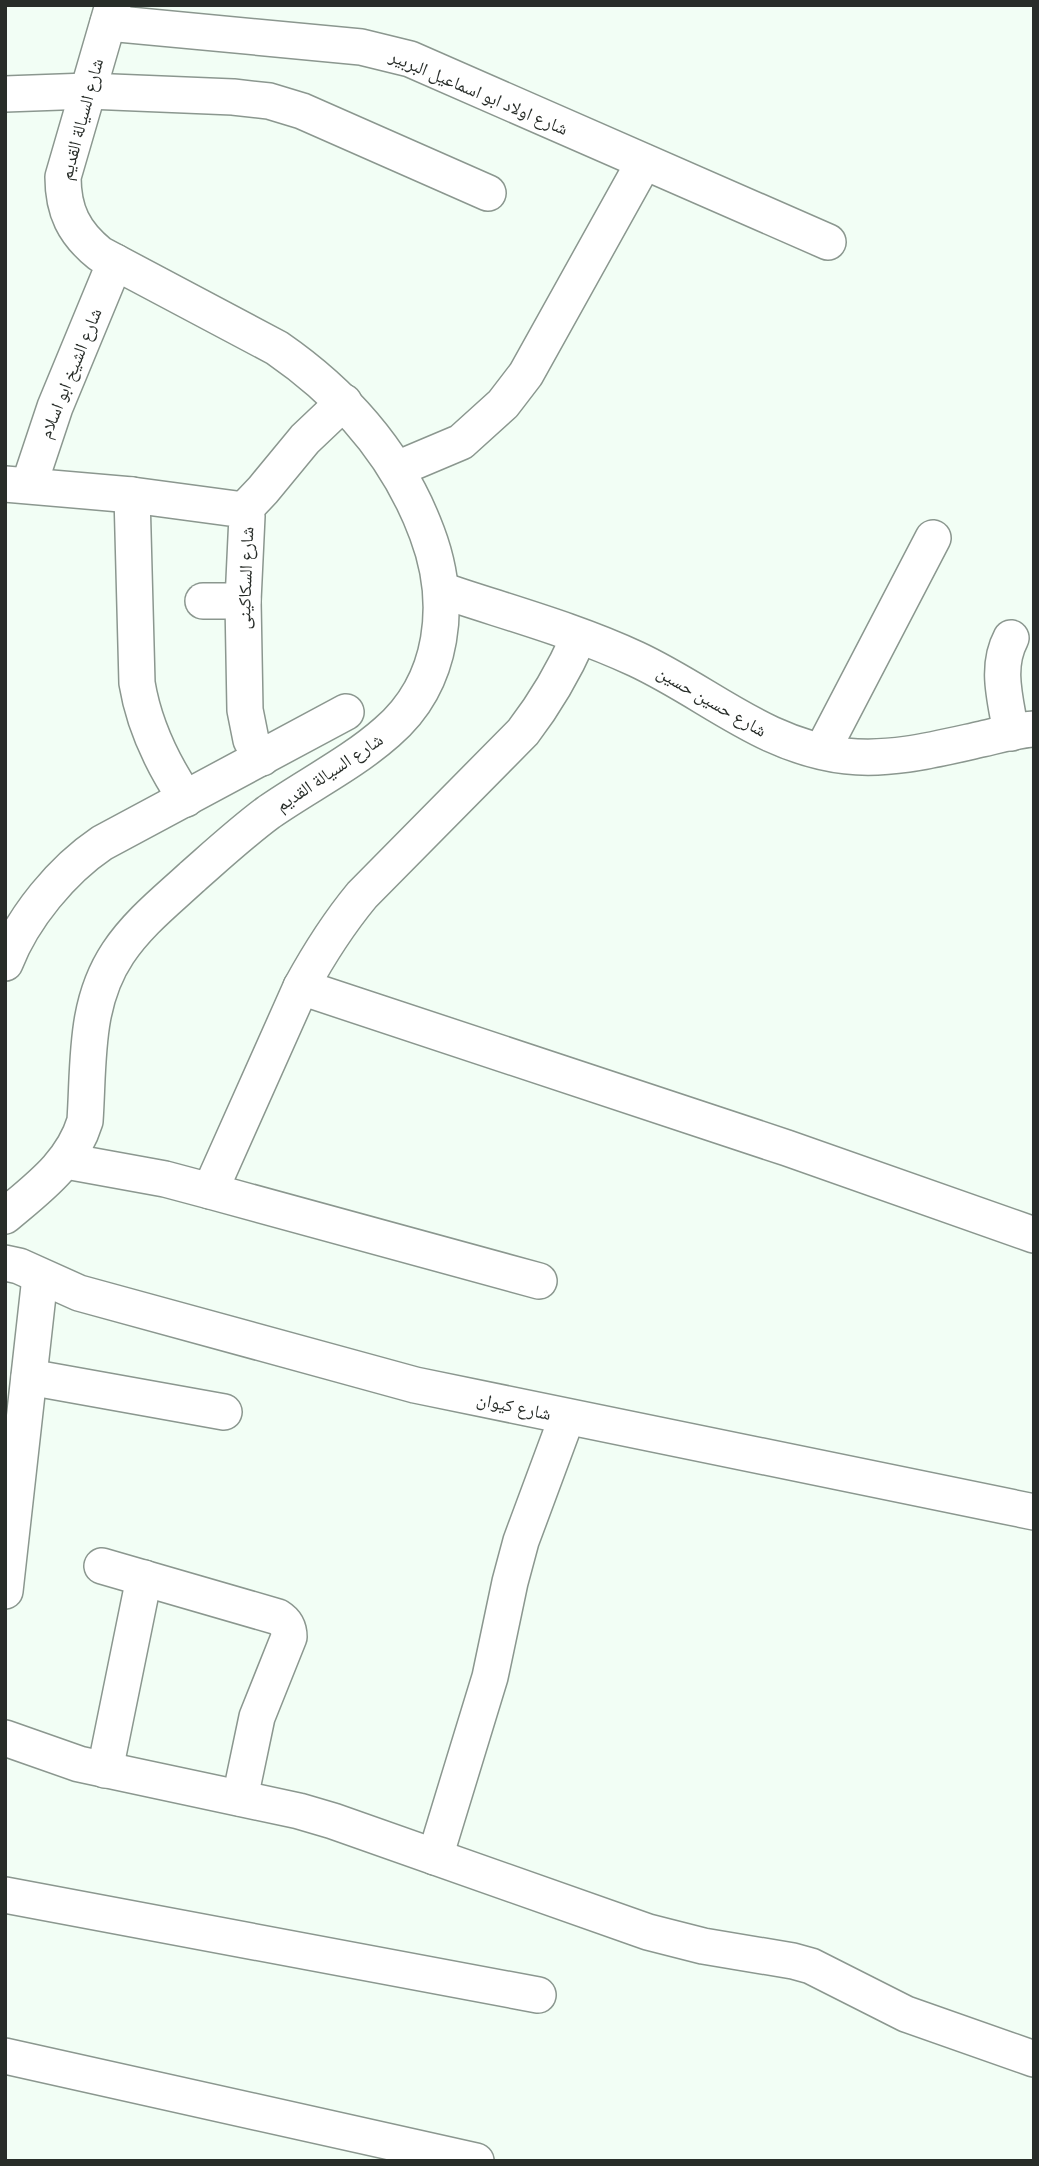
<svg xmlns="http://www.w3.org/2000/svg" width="1039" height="2166" font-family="'Roboto Condensed','Noto Naskh Arabic',sans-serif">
<rect width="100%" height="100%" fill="#f2fef5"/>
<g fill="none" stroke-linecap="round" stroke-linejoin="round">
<g stroke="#8b978f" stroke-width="38">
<g id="minor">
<path d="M108,23L361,47L410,59L828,242"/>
<path d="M5,94L88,91L233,97L269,101L302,111L488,193"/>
<path d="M397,469L461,442L503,404L526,374L644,162"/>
<path d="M5,484L132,495L244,510L247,516L243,601L245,710L251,740L262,758"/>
<path d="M29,485L55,407L115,262"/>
<path d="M132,495L137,683C144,726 162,763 186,799"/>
<path d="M244,510L263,490L305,439L344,402"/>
<path d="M441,590C506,612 574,630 636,659C709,693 763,746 846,756C892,761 937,749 982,739C999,735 1016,730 1034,729"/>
<path d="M203,601H243"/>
<path d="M1011,733C1006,701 995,668 1011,638"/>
<path d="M822,751L933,538"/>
<path d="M5,963C23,917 62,870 102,843L346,712"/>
<path d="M301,987L787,1148L1034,1235"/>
<path d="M66,1161L165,1179L210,1191L539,1281"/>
<path d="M210,1191L301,987C319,954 338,924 362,895L523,732C546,702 564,671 579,637"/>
<path d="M5,1216C38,1188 72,1164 85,1121C89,1062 84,1004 118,953C138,923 166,901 192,877C217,855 242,832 269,812C308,785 352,763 387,732C445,682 453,602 427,533C398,455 345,395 277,348L100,254C74,233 63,211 63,177L113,5"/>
<path d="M5,1263L19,1266L79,1293L415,1385L1034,1512"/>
<path d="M29,1377L224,1412"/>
<path d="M102,1566L278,1617C286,1622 289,1627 289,1637L257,1717L240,1798"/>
<path d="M5,1591L40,1277"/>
<path d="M5,1738L79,1764L299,1811L333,1821L648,1932L703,1946L793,1961L811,1966L906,2014L1034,2059"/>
<path d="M105,1770L144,1578"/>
<path d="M435,1857L490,1677L510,1582L521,1541L567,1417"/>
<path d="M5,1895L538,1995"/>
<path d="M5,2056L476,2161"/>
</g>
</g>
<use href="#minor" stroke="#fff" stroke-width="35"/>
</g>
<g text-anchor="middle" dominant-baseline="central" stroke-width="5" stroke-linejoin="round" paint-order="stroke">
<g font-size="18" fill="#282d29" stroke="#fff">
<text transform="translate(479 92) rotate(23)">شارع اولاد ابو اسماعيل البربير</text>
<text transform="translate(81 119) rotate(-75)">شارع السيالة القديم</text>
<text transform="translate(70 373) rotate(-68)">شارع الشيخ ابو اسلام</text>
<text transform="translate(245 578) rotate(-88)">شارع السكاكينى</text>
<text transform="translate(712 701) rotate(30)">شارع حسين حسين</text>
<text transform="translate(329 772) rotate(-34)">شارع السيالة القديم</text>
<text transform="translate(514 1406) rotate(12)">شارع كيوان</text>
</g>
</g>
<rect width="1039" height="2166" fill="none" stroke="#282d29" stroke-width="14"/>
</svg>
